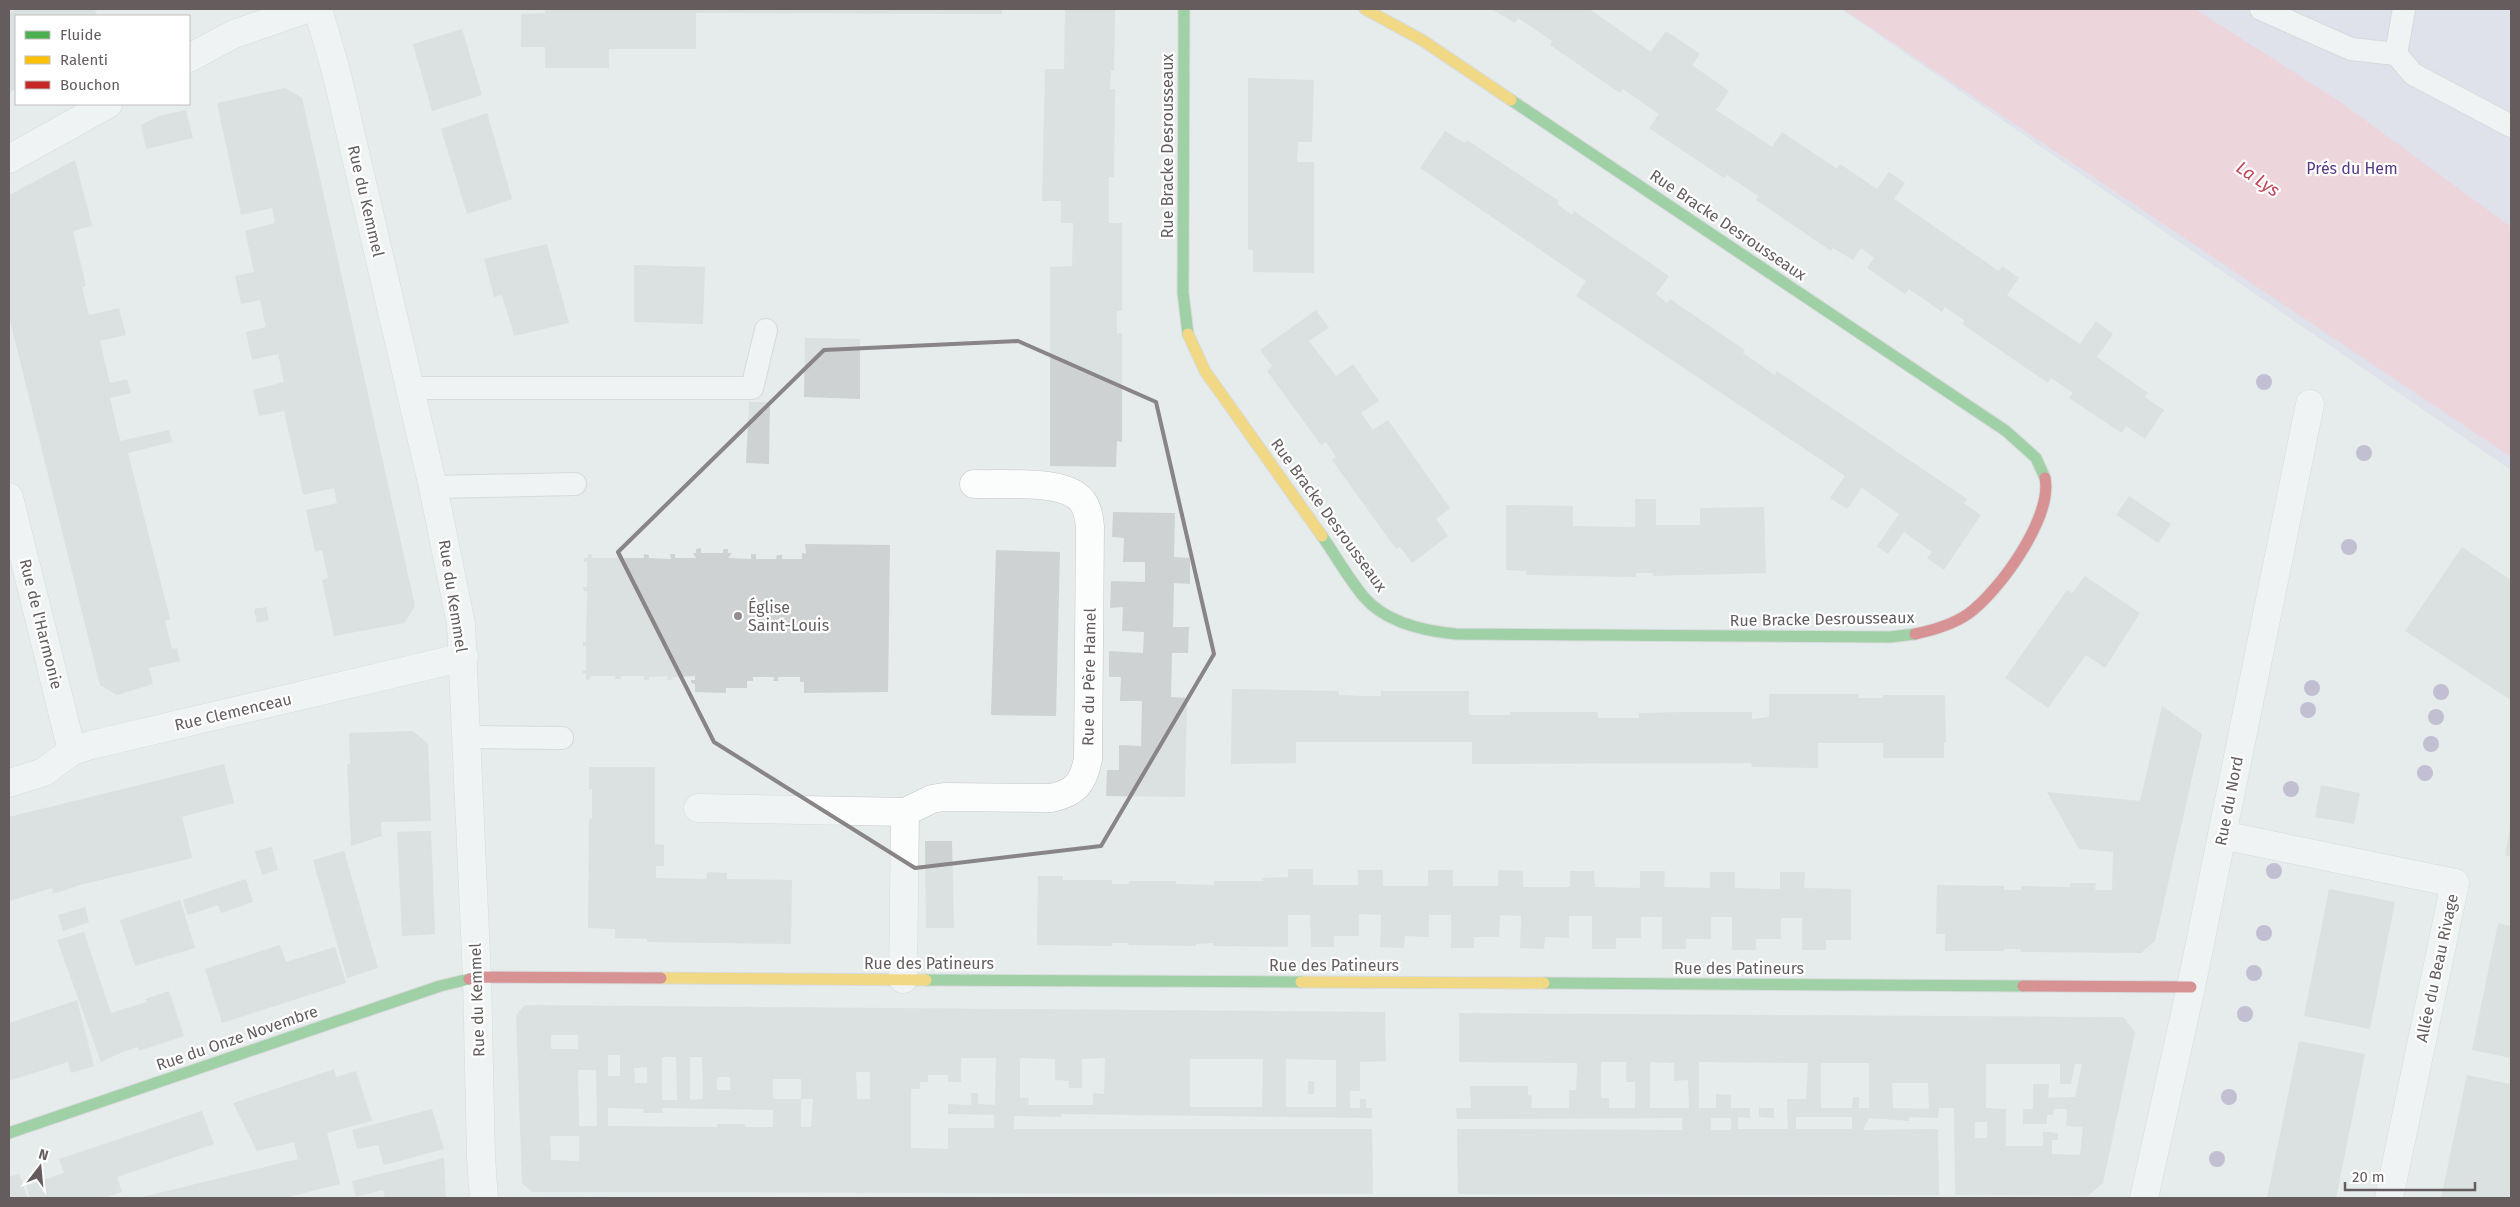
<svg xmlns="http://www.w3.org/2000/svg" width="2520" height="1207" font-family="'Fira Sans',sans-serif">
<rect width="100%" height="100%" fill="#e6ebec"/>
<path fill="#d8d4e8" d="M1841,9H2511V470Z"/>
<path fill="#f6bac8" d="M1843,9H2195L2339,101L2511,227V457Z"/>
<g fill="#cfd2d3" fill-rule="evenodd">
<path d="M17,9H94L98,16H16V89L9,93V13Z"/>
<path d="M545,9H1002V14L696,13V49H609V68H545V47H521V14L545,13Z"/>
<path d="M1065,9H1115L1114,71L1111,70L1110,89H1115L1114,177H1109V223H1122V311H1117V333H1122V442L1117,441L1116,467L1050,466V267L1072,266L1073,223H1061V201H1042L1045,69H1064Z"/>
<path d="M1491,9H1589L1651,52L1666,31L1700,54L1692,65L1729,91L1716,110L1772,147L1782,132L1837,169L1840,164L1877,189L1889,172L1905,183L1894,199L1999,271L2002,266L2019,278L2007,295L2080,344L2096,321L2113,334L2097,357L2148,393L2145,397L2164,410L2145,439L2126,426L2122,433L2069,398L2073,393L2051,378L2048,383L1962,324L1965,321L1945,307L1942,312L1909,289L1905,294L1867,268L1874,258L1861,248L1853,260L1833,248L1831,251L1756,200L1758,196L1727,175L1724,178L1649,128L1659,114L1623,89L1620,93L1550,45L1552,41L1518,18L1515,23Z"/>
<path d="M462,29L482,95L432,111L413,44Z"/>
<path d="M1248,78L1314,80L1312,142H1298L1297,162H1314V273L1253,272V250H1248Z"/>
<path d="M285,88L302,98L415,606L404,623L334,636L322,580L328,578L322,550L315,552L306,510L337,503L334,488L303,495L284,411L259,416L253,390L284,382L278,354L252,360L246,332L266,327L260,300L241,304L235,276L254,272L245,231L275,223L272,208L241,215L217,103Z"/>
<path d="M186,110L193,138L146,149L141,125L159,116Z"/>
<path d="M487,113L512,199L467,214L441,129Z"/>
<path d="M1445,131L1465,143L1467,140L1559,201L1557,204L1572,215L1574,211L1669,276L1656,294L1667,303L1670,299L1745,350L1743,353L1775,375L1777,371L1967,499L1964,503L1981,515L1944,570L1927,558L1932,552L1904,532L1888,554L1877,546L1899,514L1862,488L1847,509L1830,498L1845,476L1576,296L1586,281L1420,168Z"/>
<path d="M75,160L92,226L73,231L86,286L82,287L89,315L119,308L126,335L100,341L110,383L127,379L131,393L110,398L120,441L169,430L172,442L128,453L170,619L165,621L172,649L177,648L180,661L149,668L153,684L117,695L100,685L9,317V195Z"/>
<path d="M547,244L569,323L514,336L502,295L494,297L484,259Z"/>
<path d="M634,265L705,267L703,324L634,322Z"/>
<path d="M1316,310L1329,328L1309,341L1336,376L1353,364L1379,401L1361,413L1373,430L1388,420L1450,508L1436,519L1448,536L1412,563L1400,547L1396,549L1332,460L1336,457L1326,442L1321,445L1267,371L1272,366L1260,350Z"/>
<path d="M805,338L860,339V399L804,397Z"/>
<path d="M749,402H770L769,464L746,463Z"/>
<path d="M2129,496L2171,524L2158,543L2116,515Z"/>
<path d="M1635,499H1656V525H1700V508L1764,507L1766,573L1653,576V573H1636V577L1526,575V571L1506,570V505L1573,506V526L1635,527Z"/>
<path d="M1113,512L1175,513L1174,557L1190,558V584L1174,583L1173,627H1189L1188,653H1172L1171,697L1187,698L1185,797L1106,796L1107,770H1119V745L1141,746L1142,701H1120L1121,677H1109V651L1143,653L1144,632L1122,631L1123,607L1110,608L1111,581L1145,582V562H1123L1124,538L1112,537Z"/>
<path d="M805,544L890,545L888,692L804,693V682H800V677H778V681H773L774,677H753V681H747V688H726V693L695,692V684L691,683V680H695V676L672,677V680H667L668,676L649,677V680H644V676H621V679H615V676H591L590,679L586,680V674H582L583,670L586,671V646H583V642H586L587,591H584L583,587H587V562H584V558L588,557V554H592V558H617V554H622L621,558H644V554L649,555V558L671,559L670,554H675V558H696L693,553H696V549L701,548V553H723V549H728V553H732L728,558L751,559V554H756V559H776L777,555H782V559H802V553L806,554Z"/>
<path d="M2462,547L2511,580V700L2405,631Z"/>
<path d="M996,550L1060,552L1056,716L991,715Z"/>
<path d="M2085,576L2140,613L2105,668L2086,655L2048,708L2005,678L2067,590L2072,593Z"/>
<path d="M266,607L269,620L257,623L254,609Z"/>
<path d="M1232,689L1339,691V695L1362,696H1381V691H1469V715H1510V712H1598V718H1639V713L1686,712H1752V719L1769,717V694H1858V698H1883V695H1945L1946,743H1944V758H1883V743H1818V768L1752,767L1751,763L1472,764V742H1296V763L1231,764Z"/>
<path d="M2162,706L2202,734L2155,941L2141,953L2021,952L2020,949H2004V951H1945V934H1936L1937,885L2004,886V890H2021V886L2070,887V883H2096L2095,890H2112L2113,852L2079,849L2047,792L2140,801Z"/>
<path d="M413,731L428,744L431,821L381,822L382,836L351,846L347,764H350L349,733Z"/>
<path d="M224,764L234,803L182,817L192,858L80,885L53,894L52,888L9,901V817Z"/>
<path d="M589,767H655V844L664,845V866H656V878L706,879L707,872L727,873V879L792,880L791,944L647,942V939L615,938V929L588,928L589,819L592,818V789H589Z"/>
<path d="M2321,785L2360,793L2354,824L2315,817Z"/>
<path d="M2510,828H2511V857L2505,855Z"/>
<path d="M431,831L435,934L402,936L397,832Z"/>
<path d="M925,841H952L954,928H926Z"/>
<path d="M272,847L278,870L262,875L255,851Z"/>
<path d="M344,851L378,968L347,978L313,860Z"/>
<path d="M1288,869H1313V885H1358V870H1383V886H1428V870H1453V886H1498V870L1523,871V887H1570V871H1594L1595,887L1640,888V871H1665L1664,887L1710,888V872H1735V888L1780,889V872H1805L1804,888L1851,889V940H1826V950H1802V918H1781V939H1756V950H1732V917H1711V939H1686V949H1662V917H1641V938H1616V949H1592V916H1569V938L1545,937L1544,949L1520,948L1521,916L1500,915L1499,937H1474V948H1451V915H1429V937L1405,936L1404,948L1380,947L1381,915L1359,914V936H1334V947H1311L1310,915H1288V947L1213,946V943L1196,944V946L1129,945L1128,943H1112V946L1037,945L1038,876H1063V880H1112V884H1129V881H1176V884L1214,885V881H1263L1262,878L1288,877Z"/>
<path d="M246,879L253,902L221,913L218,905L188,915L183,900Z"/>
<path d="M2329,889L2395,902L2370,1029L2304,1016Z"/>
<path d="M180,900L195,948L135,966L120,920Z"/>
<path d="M85,907L89,922L63,931L58,915Z"/>
<path d="M2498,923L2511,926V1058L2472,1050Z"/>
<path d="M84,932L111,1013L147,1002L145,999L169,991L184,1036L139,1051L138,1047L125,1051L101,1062L57,940Z"/>
<path d="M280,945L286,962L335,947L346,983L222,1023L205,969Z"/>
<path d="M77,1000L94,1066L71,1073L68,1062L9,1081V1023Z"/>
<path d="M525,1005L1385,1012L1386,1061L1360,1062V1091H1350V1108H1360V1099H1366V1108H1372V1118L1061,1114V1117L1014,1116V1129H1372L1373,1194L532,1192L522,1183L516,1015ZM551,1035H578V1049H551ZM608,1055H620V1076H608ZM662,1057H676L677,1100H662ZM690,1057H702L703,1099L690,1100ZM961,1058H996L995,1105L978,1104V1093H971V1105L948,1104V1114L994,1115V1128H948V1149L911,1148V1089H920V1082H928V1075H948V1082H961ZM1020,1058L1055,1059V1080L1069,1081V1088H1082V1059L1105,1058L1104,1094L1093,1093V1105H1028L1029,1098H1020ZM1190,1059H1263L1262,1107H1190ZM1286,1059L1336,1060V1107H1286ZM647,1067V1083H635L634,1068ZM578,1070H596L597,1126H579ZM856,1072H870V1099H857ZM717,1077H730V1090H717ZM773,1079H801V1099H813L811,1127H801V1099H773ZM608,1108L644,1109L643,1113H663L662,1108L773,1110V1127H745V1124H717V1127L608,1126ZM550,1136H579V1161L551,1160Z"/>
<path d="M1459,1013L2123,1017L2135,1032L2103,1183L2088,1196L1955,1195L1954,1108H1939L1938,1118L1909,1117V1121L1869,1118L1863,1130L1938,1129L1939,1195L1458,1194L1457,1129L1682,1130V1118L1457,1119L1456,1108H1471L1470,1086H1528V1095L1532,1096L1531,1108H1569V1090H1576L1577,1072V1063L1459,1062ZM1601,1062H1626V1082H1635V1108H1609V1098H1601ZM1650,1062L1674,1063V1081L1688,1080L1689,1108H1650ZM1699,1062L1808,1063L1806,1099H1787L1788,1129H1738V1117L1750,1118V1108H1731V1095L1716,1094V1108H1699ZM1821,1063H1869V1108H1859V1097H1853L1852,1108H1821ZM1986,1064H2060V1084H2071L2075,1064H2082L2075,1097L2048,1098L2049,1084H2033V1109H2023V1124H2047V1115H2053L2054,1109H2067L2066,1126L2083,1127L2080,1155L2052,1154V1140H2058V1134L2051,1132H2043V1146H2006V1109L1986,1108ZM1892,1083H1928L1929,1109L1893,1108ZM1796,1117H1852V1129H1796ZM1711,1118H1731V1130H1711ZM1975,1122H1987V1138H1975Z"/>
<path d="M2299,1041L2365,1054L2336,1198H2267Z"/>
<path d="M334,1069L336,1077L356,1071L372,1121L327,1133L340,1184L284,1198H138L298,1159L294,1142L257,1151L233,1103Z"/>
<path d="M2467,1075L2511,1084L2510,1198H2441Z"/>
<rect x="1308" y="1081" width="6" height="13"/>
<path d="M1759,1108H1774V1118L1759,1117Z"/>
<path d="M432,1109L444,1149L384,1165L378,1145L357,1149L352,1130Z"/>
<path d="M202,1111L214,1144L117,1177L122,1192L104,1198H30L26,1186L64,1173L59,1159Z"/>
<path d="M444,1158L446,1198H385L383,1190L356,1197L352,1181Z"/>
<path d="M19,1174L28,1198H9V1177Z"/>
</g>
<g fill="none" stroke-linecap="round" stroke-linejoin="round">
<g stroke="#c7c7c7" stroke-width="24">
<g id="lane">
<path d="M2261,9L2351,49L2396,54"/>
<path d="M2404,9L2396,54L2413,74L2511,126"/>
<path d="M409,388H752L766,330"/>
<path d="M433,487L575,484"/>
<path d="M467,737L562,738"/>
</g>
</g>
<g stroke="#c7c7c7" stroke-width="29">
<g id="street">
<path d="M318,9L336,71L433,487L461,624L477,977L481,1158L484,1198"/>
<path d="M189,58L234,34L306,9"/>
<path d="M9,159L108,104"/>
<path d="M9,497L72,751"/>
<path d="M9,783L44,772L72,751L91,745L464,657"/>
<path d="M698,808L905,812L903,979"/>
<path d="M905,812L932,799L944,797L1051,798C1075,793 1083,784 1088,759L1090,527C1089,516 1087,503 1077,496C1057,480 1001,485 974,484"/>
<path d="M2222,835L2455,883L2389,1198"/>
<path d="M2144,1198L2191,987L2310,404"/>
</g>
</g>
<g stroke="#c8c8c8" stroke-width="13">
<g id="fast">
<path d="M1184,9L1183,293L1188,334"/>
<path d="M1511,100L2006,431L2036,458L2045,478"/>
<path d="M1322,536C1336,556 1348,578 1364,597C1386,623 1424,631 1456,634L1890,637L1915,634"/>
<path d="M926,980L1301,982"/>
<path d="M1544,983L2023,986"/>
<path d="M9,1133L440,986L469,979"/>
</g>
</g>
<g stroke="#c8c8c8" stroke-width="13">
<g id="slow">
<path d="M1365,9L1422,40L1511,100"/>
<path d="M1188,334L1205,371L1322,536"/>
<path d="M661,978L926,980"/>
<path d="M1301,982L1544,983"/>
</g>
</g>
<g stroke="#c8c8c8" stroke-width="13">
<g id="jam">
<path d="M1915,634C1934,630 1952,625 1968,614C1999,592 2053,517 2045,478"/>
<path d="M469,979L477,977L661,978"/>
<path d="M2023,986L2191,987"/>
</g>
</g>
<use href="#lane" stroke="#fbfcfc" stroke-width="22"/>
<use href="#street" stroke="#fbfcfc" stroke-width="28"/>
<use href="#fast" stroke="#4caf50" stroke-width="11"/>
<use href="#slow" stroke="#ffc107" stroke-width="11"/>
<use href="#jam" stroke="#c62828" stroke-width="11"/>
</g>
<g fill="#9789b4">
<circle cx="2264" cy="382" r="8"/>
<circle cx="2364" cy="453" r="8"/>
<circle cx="2349" cy="547" r="8"/>
<circle cx="2312" cy="688" r="8"/>
<circle cx="2441" cy="692" r="8"/>
<circle cx="2308" cy="710" r="8"/>
<circle cx="2436" cy="717" r="8"/>
<circle cx="2431" cy="744" r="8"/>
<circle cx="2425" cy="773" r="8"/>
<circle cx="2291" cy="789" r="8"/>
<circle cx="2274" cy="871" r="8"/>
<circle cx="2264" cy="933" r="8"/>
<circle cx="2254" cy="973" r="8"/>
<circle cx="2245" cy="1014" r="8"/>
<circle cx="2229" cy="1097" r="8"/>
<circle cx="2217" cy="1159" r="8"/>
</g>
<path d="M0 0H2520V1207H0ZM1018,341L1156,402L1214,654L1101,846L915,868L714,742L618,552L824,350Z" fill="#e6ebec" fill-opacity=".55" fill-rule="evenodd"/>
<path fill="none" stroke="#898485" stroke-width="4" stroke-linejoin="round" d="M1018,341L1156,402L1214,654L1101,846L915,868L714,742L618,552L824,350Z"/>
<circle fill="#928e8f" stroke="#fff" stroke-width="2" cx="738" cy="616" r="5"/>
<g text-anchor="middle" dominant-baseline="central" stroke-width="4.5" stroke-linejoin="round" paint-order="stroke">
<g font-size="16" fill="#645c5d" stroke="#fff">
<text transform="translate(1167 146) rotate(-90)">Rue Bracke Desrousseaux</text>
<text transform="translate(366 201) rotate(77)">Rue du Kemmel</text>
<text transform="translate(1728 225) rotate(34)">Rue Bracke Desrousseaux</text>
<text transform="translate(1329 515) rotate(54)">Rue Bracke Desrousseaux</text>
<text transform="translate(453 596) rotate(81)">Rue du Kemmel</text>
<text transform="translate(1822 619) rotate(-1)">Rue Bracke Desrousseaux</text>
<text transform="translate(41 624) rotate(76)">Rue de l'Harmonie</text>
<text transform="translate(1089 677) rotate(-89)">Rue du Père Hamel</text>
<text transform="translate(233 712) rotate(-13)">Rue Clemenceau</text>
<text transform="translate(2229 801) rotate(-79)">Rue du Nord</text>
<text x="929" y="963">Rue des Patineurs</text>
<text x="1334" y="965">Rue des Patineurs</text>
<text x="1739" y="968">Rue des Patineurs</text>
<text transform="translate(2437 968) rotate(-78)">Allée du Beau Rivage</text>
<text transform="translate(477 1000) rotate(-92)">Rue du Kemmel</text>
<text transform="translate(237 1038) rotate(-19)">Rue du Onze Novembre</text>
</g>
<g font-size="16" fill="#573887" stroke="#fff">
<text x="2352" y="168">Prés du Hem</text>
</g>
<g font-size="16" fill="#645c5d" stroke="#fff" text-anchor="start">
<text x="748" y="607">Église<tspan x="748" dy="18">Saint-Louis</tspan></text>
</g>
<g font-size="18" font-style="italic" fill="#c04859" stroke="#fff">
<text transform="translate(2258 179) rotate(34)">La Lys</text>
</g>
</g>
<rect width="2520" height="1207" fill="none" stroke="#645c5d" stroke-width="20"/>
<rect x="15" y="15" width="175" height="90" fill="#ffffff" stroke="#c1bebe"/>
<rect x="25" y="31" width="25" height="8" fill="#4caf50" stroke="#c1bebe"/>
<text x="60" y="40" font-size="15" fill="#645c5d">Fluide</text>
<rect x="25" y="56" width="25" height="8" fill="#ffc107" stroke="#c1bebe"/>
<text x="60" y="65" font-size="15" fill="#645c5d">Ralenti</text>
<rect x="25" y="81" width="25" height="8" fill="#c62828" stroke="#c1bebe"/>
<text x="60" y="90" font-size="15" fill="#645c5d">Bouchon</text>
<g transform="translate(40 1167) rotate(16)" stroke="#ffffff" stroke-width="4" paint-order="stroke">
<path d="M0-4L9 19L0 12L-9 19Z" fill="#645c5d"/>
<text y="-8" font-size="14" font-weight="bold" text-anchor="middle" fill="#645c5d">N</text>
</g>
<path d="M2345 1182v8h130v-8" fill="none" stroke="#645c5d" stroke-width="2.5"/>
<text x="2352" y="1182" font-size="15" fill="#645c5d" stroke="#ffffff" stroke-width="4" paint-order="stroke">20 m</text>
</svg>
